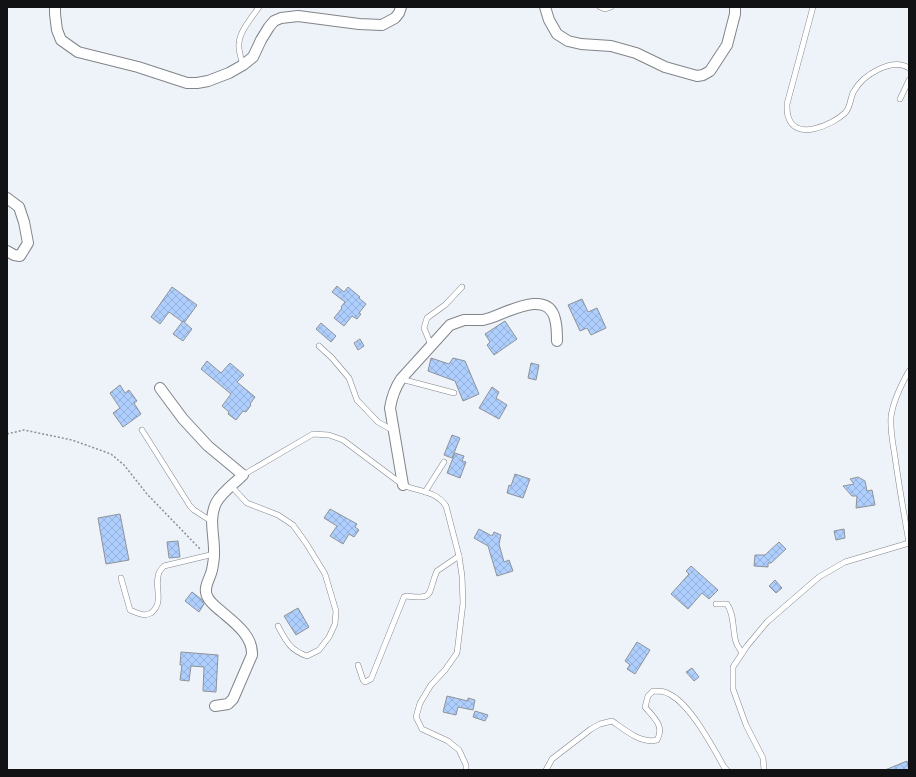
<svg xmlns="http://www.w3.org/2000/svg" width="916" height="777" font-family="'Exo 2',sans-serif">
<defs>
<pattern id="building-cross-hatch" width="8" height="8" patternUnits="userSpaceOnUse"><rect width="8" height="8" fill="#aecefe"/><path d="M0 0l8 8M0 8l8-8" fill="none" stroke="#95b0d9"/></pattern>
</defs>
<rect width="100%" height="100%" fill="#eef3f9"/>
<g fill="url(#building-cross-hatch)" stroke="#8f9398">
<path d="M337,286L344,292L348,287L360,297L359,298L366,304L359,313L361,314L357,319L352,316L344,326L334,318L342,308L341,307L345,302L332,292Z"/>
<path d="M172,287L197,305L184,323L169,312L160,324L151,317Z"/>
<path d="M582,299L588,312L597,308L606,328L591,335L587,328L580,331L568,305Z"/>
<path d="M183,321L192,329L183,341L173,334Z"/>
<path d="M505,321L517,339L494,355L487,345L490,342L485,334Z"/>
<path d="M321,323L336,336L331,342L316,329Z"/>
<path d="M360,339L364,346L358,350L354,343Z"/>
<path d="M431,358L449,364L453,358L465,361L479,394L463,401L455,381L428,371Z"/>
<path d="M207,361L221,373L230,363L244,375L237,382L255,397L250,404L251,405L246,412L243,411L236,420L228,414L229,412L222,406L231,394L201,369Z"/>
<path d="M531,363L539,365L536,380L528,378Z"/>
<path d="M120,385L125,393L129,390L137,401L134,403L141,414L123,427L113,413L120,408L110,393Z"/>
<path d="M492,387L499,392L496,398L507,405L499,419L479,408Z"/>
<path d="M452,435L460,438L452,458L444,455Z"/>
<path d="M455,453L464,456L462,461L466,462L460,478L447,473Z"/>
<path d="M515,474L530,479L523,498L507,493L509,485L511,486Z"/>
<path d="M858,477L865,481L867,491L872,490L875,505L856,508L857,496H852L843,486L854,484L850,479Z"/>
<path d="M330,509L357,524L355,527L359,530L354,537L349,534L343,544L330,536L337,526L324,518Z"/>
<path d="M120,514L129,560L106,564L98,518Z"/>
<path d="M479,529L492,536L494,532L501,535L499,544L504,562L509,560L513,571L497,576L488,546L474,538Z"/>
<path d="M844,529L845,538L836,540L834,531Z"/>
<path d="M178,541L180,557L169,558L167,542Z"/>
<path d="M779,542L786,549L771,563H768V567L754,566L755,555H765Z"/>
<path d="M691,566L718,590L709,599L702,593L688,609L671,594L689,574L686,571Z"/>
<path d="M775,580L782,588L776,593L769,586Z"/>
<path d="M192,592L201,599L204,604L199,612L185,601Z"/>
<path d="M298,608L309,627L296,635L284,616Z"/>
<path d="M637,642L650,650L635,674L627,669L630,665L625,661Z"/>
<path d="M181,652L218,655L216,692L203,691L204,667L191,666L189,681L180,680L182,665H180Z"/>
<path d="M692,668L699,677L694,681L686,672Z"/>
<path d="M447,696L468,701V698L475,700L473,710L458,707L456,715L443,712Z"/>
<path d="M475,711L488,715L485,721L473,717Z"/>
<path d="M907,761L909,770H885Z"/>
</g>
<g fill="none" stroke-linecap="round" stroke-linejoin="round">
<g stroke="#81858a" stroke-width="6">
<g id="service">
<path d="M600,7L605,9L611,7"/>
<path d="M813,7L787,104C787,108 787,113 788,116C795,142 832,125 845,113C851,107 850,97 854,91C863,75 892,57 909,68"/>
<path d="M243,65C241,58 238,50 239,43C240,31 252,17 259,7"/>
<path d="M900,99L909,80"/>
<path d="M431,345L424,328L427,318L445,305L462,287"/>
<path d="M319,346L332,358L349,378L357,400L378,422L394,431"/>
<path d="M401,379L454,393"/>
<path d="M142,430L190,506L194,510L211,521"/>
<path d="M243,475L313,434L329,435L343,440L403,485C419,492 435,490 446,506L459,556L462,576L463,603L457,653L445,670L431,685L420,703L416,717L422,729L448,741L459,750L466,765V770"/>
<path d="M231,486L247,503L278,515L293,525L306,543L325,574L336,611L335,624L329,637L319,650L307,656C290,650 286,641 278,626"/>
<path d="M425,492L444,462"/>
<path d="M909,543C904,514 899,486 895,457C893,444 890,430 891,417C893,401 901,385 909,371"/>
<path d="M121,578L130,610C137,613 144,617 151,613C164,603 155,589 158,577C158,572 161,569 164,566L214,554"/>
<path d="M716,604H727C735,616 732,629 736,642C737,646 740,649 742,653"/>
<path d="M358,665L363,680L365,682L371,679L404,597L406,596C436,600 427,593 437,571L459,556"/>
<path d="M546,770L552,759L591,729L600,724L612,721C625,730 641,744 657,740C665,726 654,718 645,707L648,696L653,691C660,691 665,691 671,695C691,706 713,747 724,767L727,770"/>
<path d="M764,770L763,758L746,725L733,689V667L747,646L767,622L819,577L845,562L909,543"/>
</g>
</g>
<g stroke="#81858a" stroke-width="12">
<g id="minor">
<path d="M55,7V14L57,30L61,40L78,52L138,67L187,83H197L208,81L229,73L243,65L253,57L261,40L269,27L274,21L281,18L298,16L359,24L382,25L395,18L399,13L401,7"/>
<path d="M545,7L549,20L557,34L568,41L581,44L611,46L636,53L665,67L697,76L703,75L710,71L727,45L735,14V7"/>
<path d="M7,198L19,207L24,222L28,243L20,256L14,255L7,251"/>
<path d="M160,388L183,419L208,446L243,475C234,484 222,492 216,503C208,520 215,537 214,555C214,560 213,565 212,570C210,579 203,587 207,596C210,603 216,607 222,612C235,623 253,636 252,655L233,699L228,704L215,706"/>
<path d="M403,485L390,408C392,396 395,388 401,379L450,325L464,320H483L490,318C508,312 548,289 555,319C557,326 557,334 557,341"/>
</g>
</g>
<path stroke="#8c8f93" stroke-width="1.5" stroke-dasharray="2 2" stroke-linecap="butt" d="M7,434L24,430L72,440L111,454L124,465L147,494L201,550"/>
<use href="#service" stroke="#fff" stroke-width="5"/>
<use href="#minor" stroke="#fff" stroke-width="10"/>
</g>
<rect width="916" height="777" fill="none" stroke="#111214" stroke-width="16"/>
</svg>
